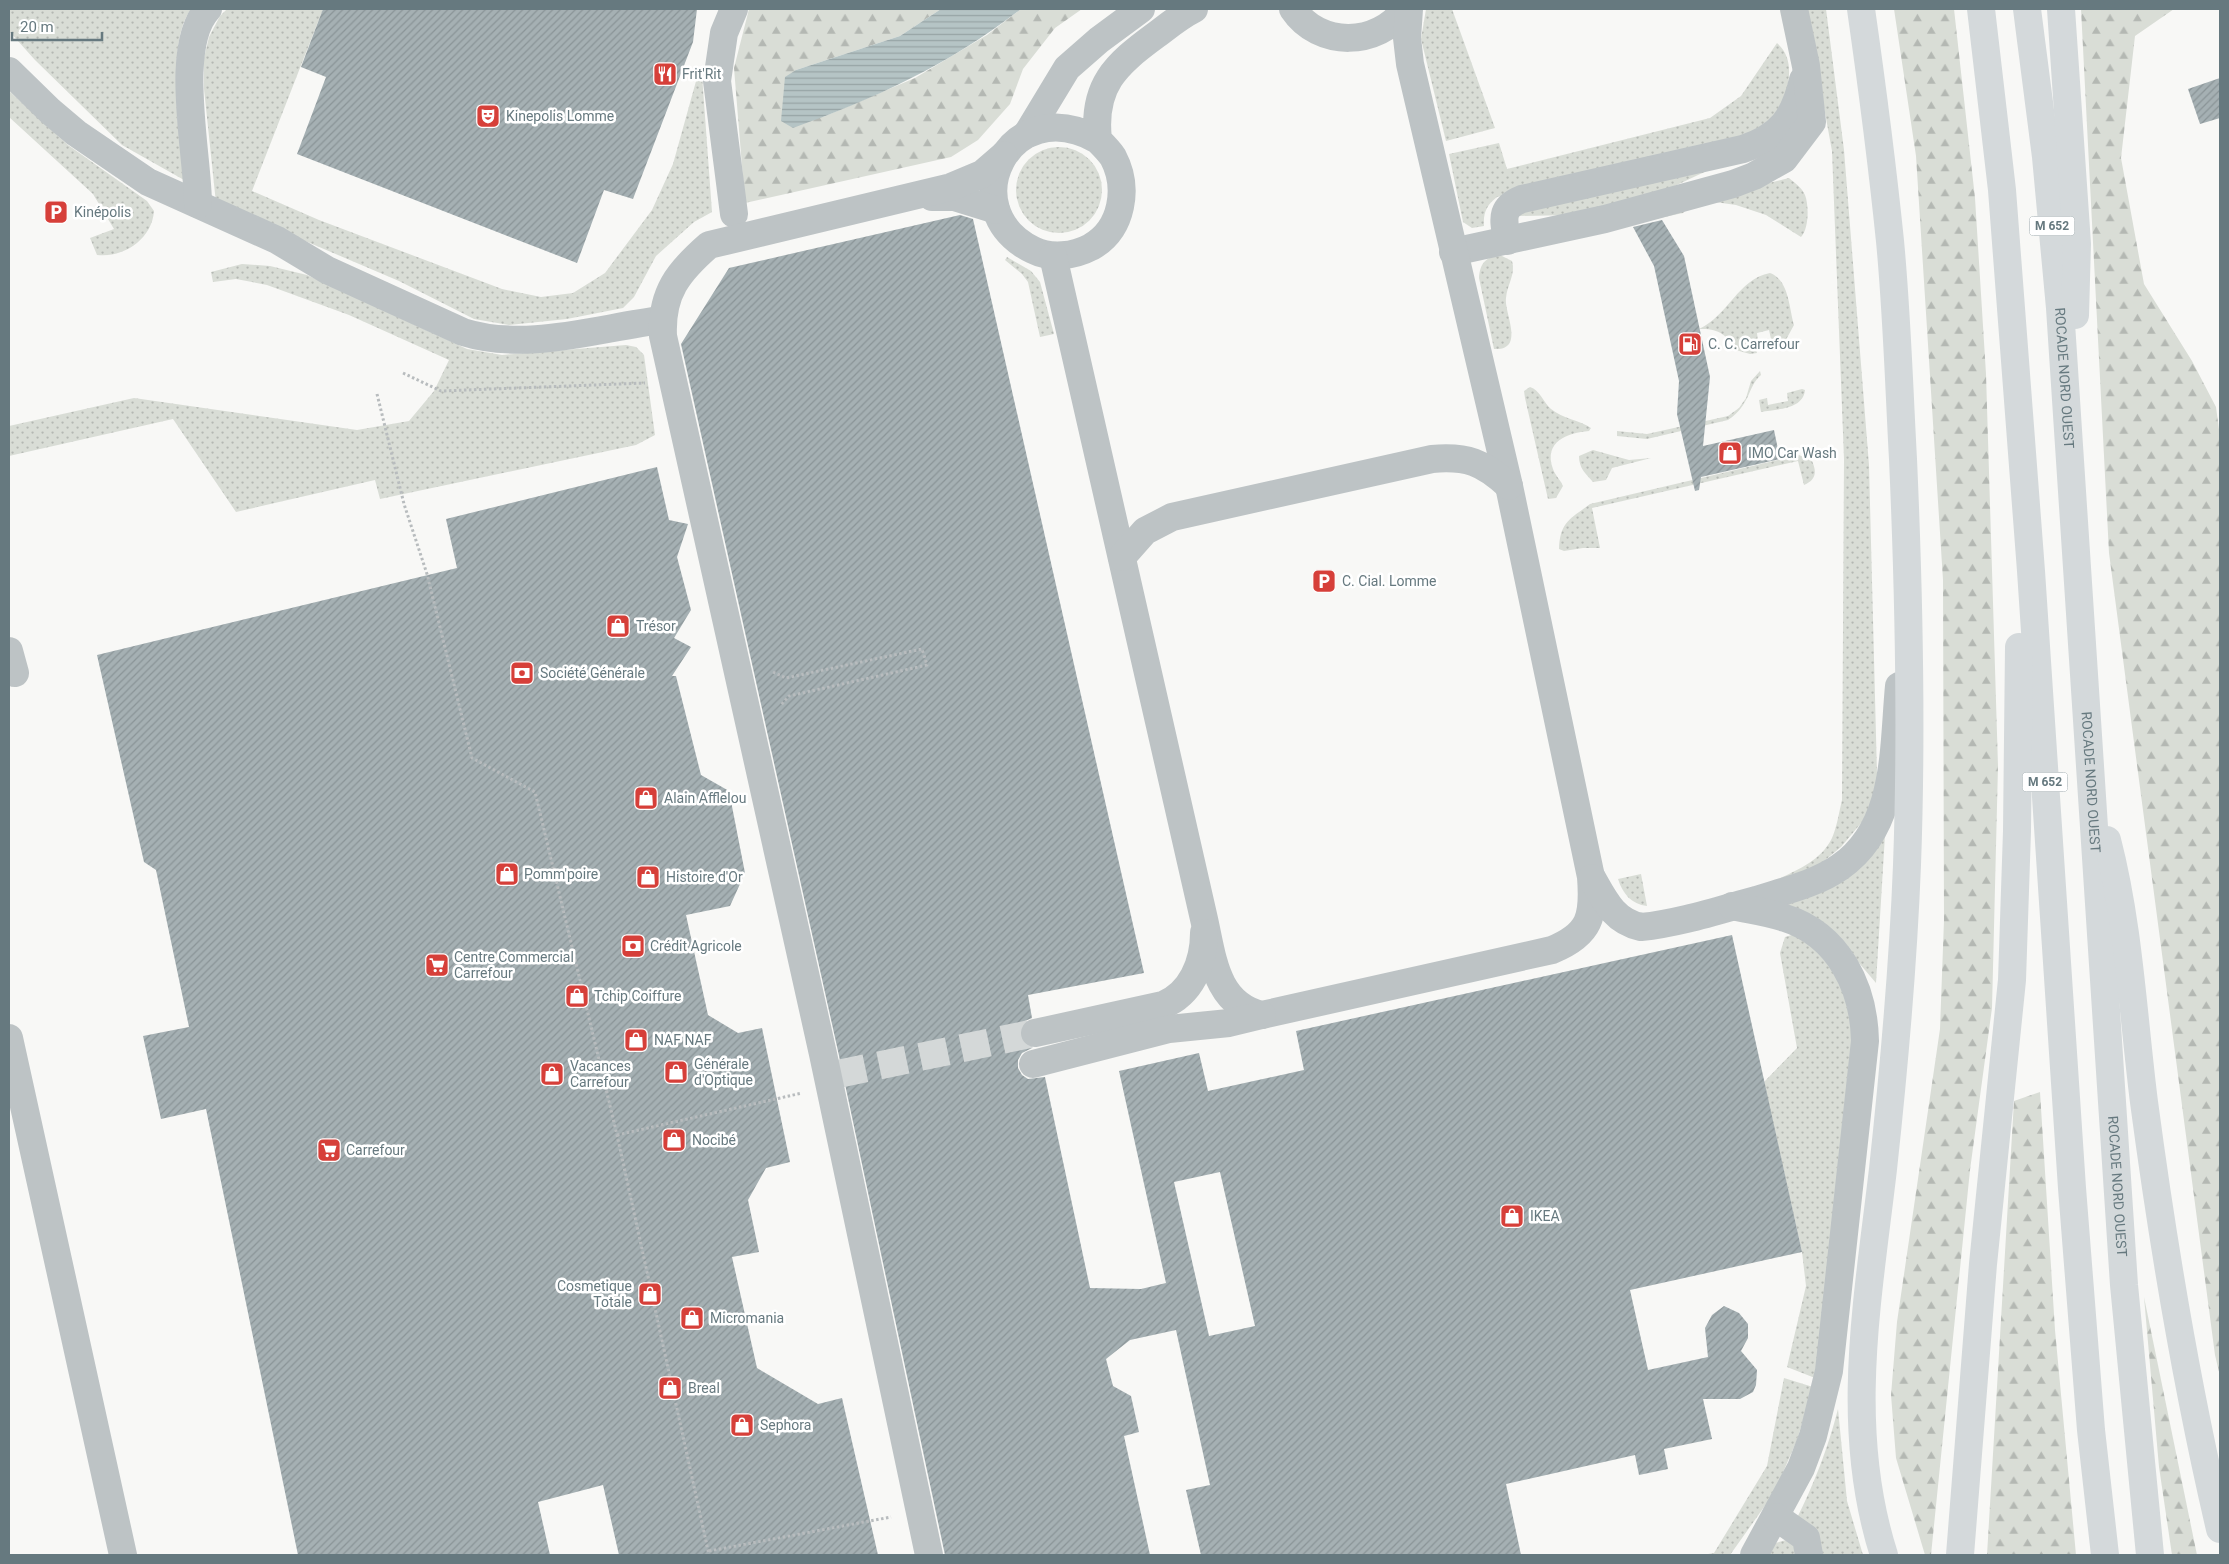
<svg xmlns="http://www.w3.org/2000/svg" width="2229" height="1564" font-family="Roboto,sans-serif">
<defs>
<pattern id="grass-dots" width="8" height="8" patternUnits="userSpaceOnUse" patternTransform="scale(1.25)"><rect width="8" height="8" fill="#d9ddd6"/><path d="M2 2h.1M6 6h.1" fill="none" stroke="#b4b8b3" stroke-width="1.8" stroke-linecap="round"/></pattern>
<pattern id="forest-firs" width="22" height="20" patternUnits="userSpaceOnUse" patternTransform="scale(1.25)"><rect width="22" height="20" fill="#d9ddd6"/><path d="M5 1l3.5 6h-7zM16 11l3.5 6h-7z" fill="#b4b8b3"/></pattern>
<pattern id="water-rules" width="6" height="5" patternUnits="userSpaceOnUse" patternTransform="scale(1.25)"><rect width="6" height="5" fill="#b5c4c5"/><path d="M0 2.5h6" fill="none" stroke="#97a4a5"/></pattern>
<pattern id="building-hatch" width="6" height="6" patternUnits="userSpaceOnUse" patternTransform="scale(1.25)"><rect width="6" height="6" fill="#a5b0b3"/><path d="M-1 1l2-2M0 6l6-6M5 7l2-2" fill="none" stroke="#8a9497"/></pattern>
</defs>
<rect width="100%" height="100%" fill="#f8f8f6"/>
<g fill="url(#grass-dots)">
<path d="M9,9H191C165,44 180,137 184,180L122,145L35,60L9,31Z"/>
<path d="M227,9H323L252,191L319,220L502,289L541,297L573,293L605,273L652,210L673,164L698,74L702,75L712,212L694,222L656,256L634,297L623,308L567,319L509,325L474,319L399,281L216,203L204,89V58L209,37L220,16Z"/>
<path d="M1426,9H1452L1495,128L1446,141L1421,39Z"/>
<path d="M1806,9H1826L1844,150L1869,465L1877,774L1875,798L1862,822L1841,847L1818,866L1768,884C1792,872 1820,863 1832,838C1837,827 1839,812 1842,800L1844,459L1832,151Z"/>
<path d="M1777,43C1800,63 1785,98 1775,122L1741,139L1497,197C1487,205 1483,212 1484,226L1472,228L1463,222L1449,154L1499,143L1507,169L1710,118L1741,96Z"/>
<path d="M9,91L68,145L147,201L154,211C152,239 124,258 97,255L90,238L114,229L93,194L9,117Z"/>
<circle cx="1059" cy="190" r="43"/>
<path d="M1713,168L1647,199L1571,215L1519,216L1536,204Z"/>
<path d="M1789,178C1795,183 1802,188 1805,195C1809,205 1809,229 1801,237L1766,215L1736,205L1708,201L1692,204L1683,213L1527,247L1526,243Z"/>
<path d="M1500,255L1512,261C1516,274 1507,285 1506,298C1504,313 1526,351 1494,349L1479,278C1480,264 1485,257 1500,255Z"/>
<path d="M1007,257L1031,271L1040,282L1054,334L1040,337L1028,282L1022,274L1005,260Z"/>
<path d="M242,264L270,266L307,275L467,349L502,355L626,345L636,347L644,355L655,435L636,445L380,499L375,480L236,512L173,419L9,456V426L134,398L357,430L409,421L434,391L449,360L349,315L267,285L236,279L213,282L211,272Z"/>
<path d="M1770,273C1789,280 1789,308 1794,325L1782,347L1777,349L1775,339H1771L1769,330L1757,333L1758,342L1754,343L1757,353L1750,354L1736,350C1726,334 1718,328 1699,329C1728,316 1738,279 1770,273Z"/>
<path d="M1760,371L1761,375C1747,387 1751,405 1728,420L1647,439L1617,436V431L1647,434L1728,416L1739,408L1746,398L1751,381Z"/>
<path d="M1530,387C1540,390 1543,402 1551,409C1563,419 1579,420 1591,428L1589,431C1568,433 1543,441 1553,469C1555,475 1560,479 1563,486L1556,498L1548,499L1525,398L1524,391Z"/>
<path d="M1802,389L1805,390C1803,410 1776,409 1761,412L1759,400L1767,398L1768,405L1788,401L1787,393Z"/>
<path d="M1593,450L1629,460L1651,458L1612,468L1606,480L1593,482C1585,473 1579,468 1579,456Z"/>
<path d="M1799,455L1812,461C1817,472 1816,480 1804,485L1798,461L1592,508L1600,548H1583L1564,551L1559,549C1560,522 1570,519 1590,504Z"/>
<path d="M1885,835L1876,983L1837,937L1769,903Z"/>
<path d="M1641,874L1647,906C1631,904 1623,894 1618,879Z"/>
<path d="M1798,933L1831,959L1855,1016L1815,1378L1787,1367L1806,1286L1802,1252L1764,1082L1797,1048L1780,953L1785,937Z"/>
<path d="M1784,1378L1813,1387L1797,1440L1774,1493L1730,1555H1702L1714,1553L1767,1466Z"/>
<path d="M1838,1409L1847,1501L1863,1555H1821L1796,1520C1814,1484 1828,1448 1838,1409Z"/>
<path d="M1786,1540L1794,1546L1798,1555H1767L1772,1544Z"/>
</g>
<g fill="url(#forest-firs)">
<path d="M749,9H941L900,36L796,70L823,117L915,78L987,35L1021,9H1082L1055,28L1023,69L1010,104L978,140L951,157L745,203L734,68Z"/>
<path d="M1894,9H1954L1975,198L1986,374L1998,766L1992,1008L1970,1170L1931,1555H1925L1896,1458L1891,1395L1897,1322L1940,1029L1944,920L1943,580L1916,156Z"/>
<path d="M2081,9H2174L2135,36L2121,158L2144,284L2192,361L2216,407L2220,437V1376L2215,1355L2109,553Z"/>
<path d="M2040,1092L2055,1330L2076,1555H1987L2014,1101Z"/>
<path d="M2144,1297L2197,1555H2172L2159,1467Z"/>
</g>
<path fill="url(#water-rules)" d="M941,9H1021C950,64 877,98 793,128L781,121L785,77L796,70L900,36Z"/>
<g fill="url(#building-hatch)" fill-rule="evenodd">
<path d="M323,9H697L693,42L633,199L604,190L577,263L297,154L326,77L301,67Z"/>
<path d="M2220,78V118L2200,124L2188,89Z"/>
<path d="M960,215L973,219L1144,973L1028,995L1032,1018L1025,1021L1020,1029V1037L1023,1043L1032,1048L1022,1053L1018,1060V1068L1022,1075L1028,1079L1045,1077L1090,1288L1141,1289L1166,1283L1119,1071L1199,1053L1208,1091L1304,1070L1296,1031L1732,935L1802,1252L1630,1290L1648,1370L1708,1357L1705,1328L1712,1315L1724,1306L1739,1313L1748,1324V1338L1741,1351L1757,1370L1756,1385L1753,1392L1740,1399H1703L1712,1439L1664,1449L1668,1469L1639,1475L1635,1455L1506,1484L1521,1555H1201L1186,1490L1210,1485L1176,1330L1130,1340L1106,1359L1113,1386L1131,1396L1139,1432L1124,1436L1150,1555H945L838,1051L681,344L729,268ZM1220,1172L1255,1326L1209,1336L1174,1182Z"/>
<path d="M1662,220L1684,256L1710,377L1703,446L1774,430L1780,459L1701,477L1699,490L1695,491L1677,414L1679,381L1654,266L1633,227Z"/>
<path d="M657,467L669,520L688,524L677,557L691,610L674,638L691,647L672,676H676L701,775L729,791L745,873L730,906L686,915L708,1015L738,1033L762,1028L790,1162L766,1168L748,1200L759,1252L732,1257L757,1368L818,1404L842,1398L878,1555H619L603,1485L538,1502L550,1555H298L206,1109L161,1119L143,1036L189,1027L156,870L144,862L97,655L457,568L446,519Z"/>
</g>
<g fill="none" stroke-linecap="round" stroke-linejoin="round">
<path stroke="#d4d8d8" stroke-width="28" stroke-dasharray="28 14" stroke-linecap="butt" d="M838,1074L1035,1033"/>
<g stroke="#b8bcbe" stroke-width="3" stroke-dasharray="2.5 2.5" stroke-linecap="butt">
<path d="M403,373L441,391L645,383"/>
<path d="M377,394L404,504L427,574L472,758L535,792L617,1135L709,1555"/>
<path d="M773,672L786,678L922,649L927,665L789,696L781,705"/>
<path d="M617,1135L802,1093"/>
<path d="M709,1551L891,1517"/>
</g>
<g stroke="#bdc3c5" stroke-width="28">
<path d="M1293,9C1319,48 1378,47 1405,9"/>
<path d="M9,71L50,111L76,133L148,182L277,240L327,270L463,332C526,352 597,328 662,320"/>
<path d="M1027,134L1067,68L1099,40L1141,9"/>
<path d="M1098,140C1008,89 951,210 1033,250C1051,259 1074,256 1091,247C1123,229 1129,187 1113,157C1109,151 1103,145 1098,140C1092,86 1115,65 1156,35C1168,26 1180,16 1194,9"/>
<path d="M932,197H954L996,210"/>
<path d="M198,204C198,155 173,46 208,9"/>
<path d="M734,214L717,81L724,33L734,9"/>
<path d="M1507,241C1504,220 1499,208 1522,199L1743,149C1781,136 1794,118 1803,80"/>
<path d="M1453,252L1605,219L1733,184L1754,176L1784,159L1812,122L1806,66L1794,9"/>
<path d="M1053,256L1204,919C1213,959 1216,1004 1262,1015L1552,950C1591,934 1594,916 1591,877L1509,486L1410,64L1407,38L1409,9"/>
<path d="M1122,557L1145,531L1172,517L1432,459C1467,456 1483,462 1509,486"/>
<path d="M9,651L15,673"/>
<path d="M1592,878C1605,901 1614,921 1641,927C1680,923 1719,910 1756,900C1784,891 1816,884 1840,867C1898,827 1893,748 1899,686"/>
<path d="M1732,906C1750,910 1768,912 1785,918C1839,935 1864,988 1865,1041L1829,1371L1813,1436L1801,1468L1754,1555"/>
<path d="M1035,1033L1163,1005C1191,994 1204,963 1204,933"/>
<path d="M9,1038L123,1555"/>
<path d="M1033,1064L1169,1029L1229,1023L1262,1015"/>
<path d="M1776,1517L1806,1538L1809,1555"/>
<path d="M929,1555L823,1054L663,336C661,293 678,272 709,245L951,187L982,174L1004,155"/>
</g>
<g stroke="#d4d9db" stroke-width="28">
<path d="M1861,9C1872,86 1882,163 1890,241C1897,314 1899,387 1903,459C1909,594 1912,730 1907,865C1903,967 1894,1068 1883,1169C1868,1299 1843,1427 1884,1555"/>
<path d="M1981,9L2002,190L2031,571L2072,1188L2091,1430L2105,1555"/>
<path id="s1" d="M2027,9L2046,157L2060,308L2124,1285L2150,1555"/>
<path d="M2061,9L2077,244L2075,315"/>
<path d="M2107,840C2129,925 2133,1015 2144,1102C2163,1245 2187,1388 2220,1529"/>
<path d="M1960,1555L1983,1264L2012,980L2017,831L2019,647"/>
</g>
</g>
<defs>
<g id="restaurant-square" transform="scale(1.25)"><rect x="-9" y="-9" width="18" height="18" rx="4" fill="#d63f39" stroke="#fff"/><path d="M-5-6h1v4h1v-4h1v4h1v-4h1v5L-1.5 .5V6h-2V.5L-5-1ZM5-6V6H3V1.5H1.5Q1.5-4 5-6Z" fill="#fff"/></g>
<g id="theatre-square" transform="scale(1.25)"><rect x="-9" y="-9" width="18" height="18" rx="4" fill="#d63f39" stroke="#fff"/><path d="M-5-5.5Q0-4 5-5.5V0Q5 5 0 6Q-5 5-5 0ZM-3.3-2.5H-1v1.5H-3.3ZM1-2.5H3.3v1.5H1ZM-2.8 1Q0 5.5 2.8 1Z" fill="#fff"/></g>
<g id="parking-square" transform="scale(1.25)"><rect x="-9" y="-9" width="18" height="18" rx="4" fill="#d63f39" stroke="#fff"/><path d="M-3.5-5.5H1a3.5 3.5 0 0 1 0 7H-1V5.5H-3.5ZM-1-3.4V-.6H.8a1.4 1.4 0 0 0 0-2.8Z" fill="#fff"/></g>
<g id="fuel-square" transform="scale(1.25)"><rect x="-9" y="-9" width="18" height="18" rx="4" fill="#d63f39" stroke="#fff"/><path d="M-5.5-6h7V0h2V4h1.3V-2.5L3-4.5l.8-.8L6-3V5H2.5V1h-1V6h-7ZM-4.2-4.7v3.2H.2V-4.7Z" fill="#fff"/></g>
<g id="shop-square" transform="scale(1.25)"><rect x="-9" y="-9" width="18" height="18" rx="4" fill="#d63f39" stroke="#fff"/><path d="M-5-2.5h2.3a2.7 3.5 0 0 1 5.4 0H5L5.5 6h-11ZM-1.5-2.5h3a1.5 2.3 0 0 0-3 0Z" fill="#fff"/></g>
<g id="bank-square" transform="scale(1.25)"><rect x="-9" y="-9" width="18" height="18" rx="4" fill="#d63f39" stroke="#fff"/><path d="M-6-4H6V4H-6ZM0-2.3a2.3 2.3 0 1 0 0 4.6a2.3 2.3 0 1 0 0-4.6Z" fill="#fff"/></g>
<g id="supermarket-square" transform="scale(1.25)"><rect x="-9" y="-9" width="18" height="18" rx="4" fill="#d63f39" stroke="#fff"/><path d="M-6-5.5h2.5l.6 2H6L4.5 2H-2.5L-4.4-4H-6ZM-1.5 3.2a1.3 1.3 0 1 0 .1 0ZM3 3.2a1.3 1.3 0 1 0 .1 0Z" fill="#fff"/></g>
</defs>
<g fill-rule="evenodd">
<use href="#restaurant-square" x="665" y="74"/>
<use href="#theatre-square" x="488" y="116"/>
<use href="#parking-square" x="56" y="212"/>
<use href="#fuel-square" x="1690" y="344"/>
<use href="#shop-square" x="1730" y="453"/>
<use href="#parking-square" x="1324" y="581"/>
<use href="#shop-square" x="618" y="626"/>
<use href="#bank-square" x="522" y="673"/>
<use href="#shop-square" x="646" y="798"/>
<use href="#shop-square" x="507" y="874"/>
<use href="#shop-square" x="648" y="877"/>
<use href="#bank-square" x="633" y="946"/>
<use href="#supermarket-square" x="437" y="965"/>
<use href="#shop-square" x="577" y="996"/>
<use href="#shop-square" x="636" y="1040"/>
<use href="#shop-square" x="676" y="1072"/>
<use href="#shop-square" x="552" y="1074"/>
<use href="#shop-square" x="674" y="1140"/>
<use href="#supermarket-square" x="329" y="1150"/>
<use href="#shop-square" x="1512" y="1216"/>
<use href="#shop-square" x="650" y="1294"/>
<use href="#shop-square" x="692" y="1318"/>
<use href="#shop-square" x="670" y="1388"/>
<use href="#shop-square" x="742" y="1425"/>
</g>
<g text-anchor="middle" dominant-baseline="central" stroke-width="5" stroke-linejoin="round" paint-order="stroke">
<g fill="#fff" stroke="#94a1a5" stroke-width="1">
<rect x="2029.5" y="216.5" width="45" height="19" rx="4"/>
<rect x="2022.5" y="772.5" width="45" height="19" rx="4"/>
</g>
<g font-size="12" font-weight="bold" fill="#66797f">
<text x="2052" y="226">M 652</text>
<text x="2045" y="782">M 652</text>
</g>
<g font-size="14" fill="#66797f" stroke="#fff" text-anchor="start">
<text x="682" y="74">Frit'Rit</text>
<text x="506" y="116">Kinepolis Lomme</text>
<text x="74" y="212">Kinépolis</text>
<text x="1708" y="344">C. C. Carrefour</text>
<text x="1748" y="453">IMO Car Wash</text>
<text x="1342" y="581">C. Cial. Lomme</text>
<text x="636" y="626">Trésor</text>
<text x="540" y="673">Société Générale</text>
<text x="664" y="798">Alain Afflelou</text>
<text x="524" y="874">Pomm'poire</text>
<text x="666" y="877">Histoire d'Or</text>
<text x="650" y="946">Crédit Agricole</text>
<text x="454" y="957">Centre Commercial<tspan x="454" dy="16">Carrefour</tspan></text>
<text x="594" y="996">Tchip Coiffure</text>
<text x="654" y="1040">NAF NAF</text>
<text x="694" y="1064">Générale<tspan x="694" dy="16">d'Optique</tspan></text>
<text x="570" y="1066">Vacances<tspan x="570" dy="16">Carrefour</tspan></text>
<text x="692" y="1140">Nocibé</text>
<text x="346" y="1150">Carrefour</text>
<text x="1530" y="1216">IKEA</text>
<text x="632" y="1286" text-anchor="end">Cosmetique<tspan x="632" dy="16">Totale</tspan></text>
<text x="710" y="1318">Micromania</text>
<text x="688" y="1388">Breal</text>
<text x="760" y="1425">Sephora</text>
</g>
<g font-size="14" fill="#66797f" stroke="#fff">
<text stroke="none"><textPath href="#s1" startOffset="371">ROCADE NORD OUEST</textPath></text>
<text stroke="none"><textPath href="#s1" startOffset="776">ROCADE NORD OUEST</textPath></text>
<text stroke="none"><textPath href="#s1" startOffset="1181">ROCADE NORD OUEST</textPath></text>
</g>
</g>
<rect width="2229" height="1564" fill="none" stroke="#66797f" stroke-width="20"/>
<path d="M12 32v8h90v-8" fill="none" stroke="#66797f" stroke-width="2.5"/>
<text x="20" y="32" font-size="15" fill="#66797f" stroke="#ffffff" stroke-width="4" paint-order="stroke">20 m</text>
</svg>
